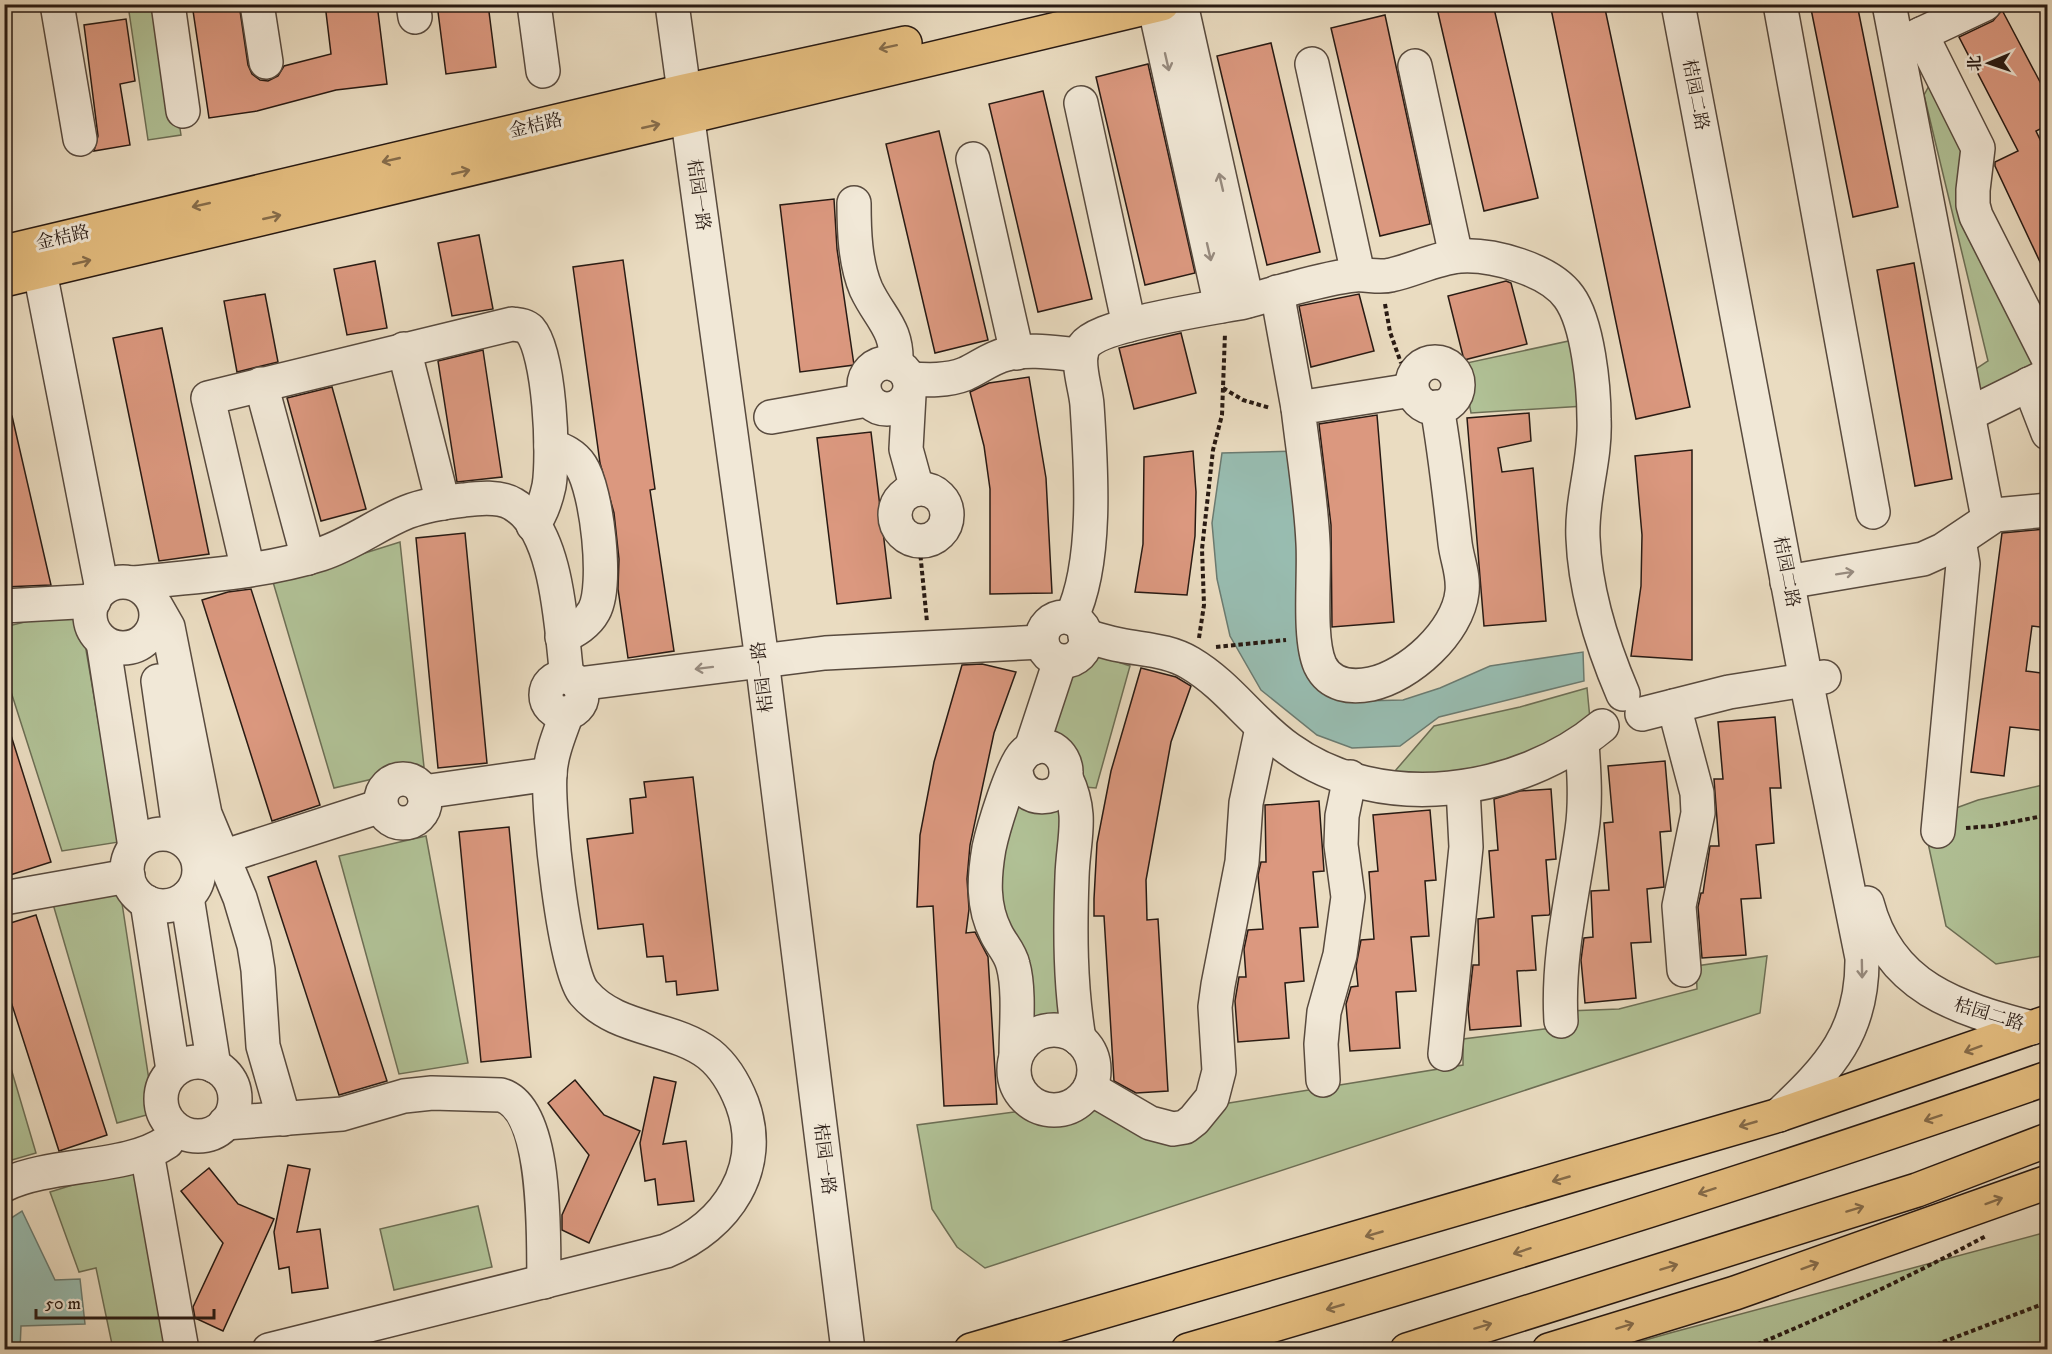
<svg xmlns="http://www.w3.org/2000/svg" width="2052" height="1354" font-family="'IM FELL DW Pica','Noto Serif SC',serif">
<rect width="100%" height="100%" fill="#eadcc1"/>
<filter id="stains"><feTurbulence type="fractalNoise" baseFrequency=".00333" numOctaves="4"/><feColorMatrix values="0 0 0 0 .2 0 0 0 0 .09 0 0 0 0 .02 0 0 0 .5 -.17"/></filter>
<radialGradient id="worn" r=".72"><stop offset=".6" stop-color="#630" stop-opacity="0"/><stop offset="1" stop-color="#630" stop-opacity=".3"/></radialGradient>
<g fill="#b1c297" stroke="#6c6e55" stroke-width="1.5">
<path d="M128,5H161L181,135L148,140Z"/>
<path d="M1930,84L1946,92L2038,361L1976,399L1971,372L1988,361L1924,95Z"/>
<path d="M1578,339L1585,406L1471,413L1462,364Z"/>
<path d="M400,542L424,767L334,788L273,582Z"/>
<path d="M79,609L119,842L62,851L5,673L4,627Z"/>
<path d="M1088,652L1130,666L1096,788L1084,787L1044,740L1067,668L1082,665Z"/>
<path d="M1587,688L1590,719L1524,760L1430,777L1395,771L1434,726L1520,707Z"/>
<path d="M2047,784V955L1996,964L1946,926L1923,820L1978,800Z"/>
<path d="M1063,797L1069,1027L1050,1023L1028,1026L1001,923L994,866L1016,804Z"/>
<path d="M426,836L468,1063L399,1074L339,856Z"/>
<path d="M120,890L154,1113L117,1123L53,904Z"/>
<path d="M1767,956L1760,1013L985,1268L957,1247L932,1209L917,1125L1021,1111C1033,1119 1062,1123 1074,1115C1078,1112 1082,1108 1085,1105H1098L1156,1139L1223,1104L1463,1065V1039L1568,1026L1567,1011L1619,1009L1697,989L1696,966Z"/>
<path d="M5,1048L36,1153L5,1162H4Z"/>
<path d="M137,1165L171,1349H113L96,1268L79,1272L50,1192Z"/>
<path d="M478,1206L492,1267L394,1290L380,1229Z"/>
<path d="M2047,1232V1349H1614L1670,1333Z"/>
</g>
<g fill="#98bcb0" stroke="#6b7b71" stroke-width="1.5">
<path d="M1298,451L1303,621L1361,701L1403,700L1440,688L1490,666L1583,652L1584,681L1439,717L1400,746L1352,748L1317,735L1261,690L1230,636L1217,579L1212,523L1222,453Z"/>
<path d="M22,1211L55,1280L80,1279L85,1324L21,1326L20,1349H5V1222Z"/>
</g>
<g fill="#db987f" stroke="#281a13" stroke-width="1.5">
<path d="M192,4H239L248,65L252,74L260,80L268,81L278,76L284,66L331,54L325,4H377L387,84L336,90L257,111L209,118Z"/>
<path d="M437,4H488L496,67L446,74Z"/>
<path d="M1436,4H1493L1538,198L1484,211Z"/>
<path d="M1550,4H1604L1690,407L1636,419Z"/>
<path d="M1810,4H1857L1898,207L1853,217Z"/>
<path d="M2002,10L2048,97V125L2036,131L2048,156V279L1995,166V162L2018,151L1959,37L1993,21Z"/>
<path d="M1385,15L1430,224L1380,236L1331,28Z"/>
<path d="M126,19L135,81L120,84L130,145L94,151L98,136L84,25Z"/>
<path d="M1271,43L1320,252L1267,265L1217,56Z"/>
<path d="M1148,64L1195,273L1145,285L1096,77Z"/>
<path d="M1043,91L1092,299L1038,312L989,104Z"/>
<path d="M939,131L988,340L935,353L886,144Z"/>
<path d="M834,199L837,249L854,365L800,372L780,205Z"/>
<path d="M479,235L493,309L452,316L438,243Z"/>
<path d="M623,260L655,489L650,490L674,651L628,658L618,589L619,559L614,513L600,463L573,267Z"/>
<path d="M375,261L387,328L347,335L334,269Z"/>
<path d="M1914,263L1952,479L1915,486L1877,270Z"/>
<path d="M1506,281L1511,283L1527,344L1464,360L1448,296Z"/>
<path d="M265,294L278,362L237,372L224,301Z"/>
<path d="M1359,294L1374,351L1311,367L1299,306Z"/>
<path d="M162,328L209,554L159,561L113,338Z"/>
<path d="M1181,333L1196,393L1134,409L1119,348Z"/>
<path d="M483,350L502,477L457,482L438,361Z"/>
<path d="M1029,377L1046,478L1052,593L990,594V489L984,446L970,392L989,383Z"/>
<path d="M332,387L366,509L321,521L287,398Z"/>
<path d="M1529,413L1531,441L1498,448L1502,472L1533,468L1546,621L1484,626L1467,418Z"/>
<path d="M1377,415L1394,622L1332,627L1331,525L1319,424Z"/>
<path d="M12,416L51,585L4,587V417Z"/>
<path d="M871,432L891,598L837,604L817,438Z"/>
<path d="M1692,450V660L1631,656L1641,586L1642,535L1635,456Z"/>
<path d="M1193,451L1196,492L1195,536L1187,595L1135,592L1143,544L1144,457Z"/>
<path d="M2045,529L2041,562L2048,563V628L2032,626L2026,671L2048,674V731L2010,727L2004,776L1971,772L2002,533Z"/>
<path d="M465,533L487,763L438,768L416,538Z"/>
<path d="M251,589L320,805L272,821L202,600L228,592Z"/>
<path d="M982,664L1016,672L994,733L970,845L967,879L969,909L966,933L975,932L988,957L997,1104L944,1106L933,906L917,907L920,835L934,762L962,665Z"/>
<path d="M1141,668L1176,677L1191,686L1171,742L1146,880L1147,920L1158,919L1168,1091L1136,1093L1114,1081L1104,916H1094V899L1097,843L1111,771Z"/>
<path d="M1775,717L1781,788H1770L1774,843L1756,845L1761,898L1741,899L1746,955L1702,958L1698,907L1701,893H1703L1710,846H1719L1714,779H1723L1718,722Z"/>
<path d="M9,729L51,862L4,877V730Z"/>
<path d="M1665,761L1671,831L1660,832L1664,887L1647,889L1651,942L1631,943L1636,998L1585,1003L1581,960L1584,938L1593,937L1591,891L1609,890L1604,823L1613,822L1608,766Z"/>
<path d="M693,777L718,990L677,995L676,981L666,982L663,956L647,957L643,924L598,929L587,839L633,833L630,799L646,797L644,782Z"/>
<path d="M1551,789L1556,859L1546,860L1550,913L1549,915L1532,916L1536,970L1517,971L1521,1026L1470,1030L1468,1009L1473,965H1479L1478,919L1494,917L1489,851L1498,850L1494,799L1520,791Z"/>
<path d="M1319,801L1324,871L1313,872L1318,927L1300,928L1304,981L1285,983L1289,1038L1238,1042L1235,1001L1239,977H1246L1244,949L1248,930L1263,929L1258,875L1261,862H1266L1265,805Z"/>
<path d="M1430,810L1436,880L1425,881L1429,936L1411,937L1416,991L1396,992L1400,1048L1350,1051L1346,1004L1351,987L1358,986L1356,966L1361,940L1374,939L1369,872L1378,871L1373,815Z"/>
<path d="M509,827L531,1057L481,1062L459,832Z"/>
<path d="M316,861L387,1081L339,1095L268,877Z"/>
<path d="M36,915L107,1135L59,1151L4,980V925Z"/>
<path d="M654,1077L676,1082L663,1144L686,1141L694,1201L658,1205L655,1179L645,1181L640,1143Z"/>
<path d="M575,1080L604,1115L640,1131L589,1243L562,1230V1215L589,1155L548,1103Z"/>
<path d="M288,1165L310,1169L297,1232L320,1229L328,1288L292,1293L289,1267L279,1269L274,1232Z"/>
<path d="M209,1168L238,1204L274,1219L223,1331L195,1318L193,1307L223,1243L181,1191Z"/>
</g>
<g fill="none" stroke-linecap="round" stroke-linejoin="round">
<g stroke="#584a3e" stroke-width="36">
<g id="minor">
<path d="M57,4L80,139"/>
<path d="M168,4L183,111"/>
<path d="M257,4L266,62"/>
<path d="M413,4L415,17"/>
<path d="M534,4L543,71"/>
<path d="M672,4L762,660L848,1350"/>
<path d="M1154,4L1221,306"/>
<path d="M1181,4L1247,301"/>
<path d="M1678,4L1806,680L1862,958C1863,1032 1830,1067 1779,1115"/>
<path d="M1780,4L1873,512"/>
<path d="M1889,4L1988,518"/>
<path d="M1921,34L1978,148L1973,190V205L1976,216L2048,358"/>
<path d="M1902,43L1985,4"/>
<path d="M1312,64L1358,274"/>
<path d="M1415,66L1456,256"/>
<path d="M1081,103L1129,325"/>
<path d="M973,159L1017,353"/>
<path d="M854,203C854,231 855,263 866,289C880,319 898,328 896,365"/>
<path d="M40,272L102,589"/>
<path d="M1277,292L1298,408"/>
<path d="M404,349L443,503"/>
<circle cx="1435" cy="385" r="23"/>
<circle cx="887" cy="386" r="23"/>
<path d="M909,379C928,380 947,381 965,374C979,368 990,358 1007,354C1030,348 1057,353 1081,355"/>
<path d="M261,384L308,558"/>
<path d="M2029,384L2048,433"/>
<path d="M1412,390L1298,408C1303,452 1311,498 1313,543C1315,575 1308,638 1320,665C1330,686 1351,688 1371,684C1409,676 1458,632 1462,592C1464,574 1457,560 1455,543C1450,497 1445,452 1437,407"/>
<path d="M909,395L906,449L917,489"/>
<path d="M1969,414L2048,375"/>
<path d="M771,417L867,400"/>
<path d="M551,446C563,450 574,455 581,466C597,490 608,586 594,611C587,624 575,631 562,637"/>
<circle cx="921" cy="515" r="26"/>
<path d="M248,570L208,398L512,324C519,325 525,325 530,330C550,353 554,456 549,486C546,500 542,513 533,525"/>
<circle cx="123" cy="615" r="33"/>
<path d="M1787,582L1923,559L1943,550L1995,515L2048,510"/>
<path d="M133,583C196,576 261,573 321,554C352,544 377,524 407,512C425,505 445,502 464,500C479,498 500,496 513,504C559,530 561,631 567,677"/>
<path d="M4,606L94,601"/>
<path d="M156,606L168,627L205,814L240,898L254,945L258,970L263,1046L284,1119"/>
<circle cx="1064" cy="639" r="22"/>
<path d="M1071,618C1098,563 1091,466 1087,405C1086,388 1075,361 1084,346C1099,324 1214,308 1244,302C1260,298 1275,293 1290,289C1312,283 1333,277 1355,275C1367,274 1379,278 1391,275C1414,270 1436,258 1460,256C1492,254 1549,269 1569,297C1588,323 1594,387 1594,419C1596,460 1581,498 1583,538C1585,592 1602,645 1623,694"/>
<path d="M1085,636C1097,639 1109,643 1120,645C1145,650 1168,650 1190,663C1229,686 1252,723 1289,749C1381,815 1519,795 1602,726"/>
<path d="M103,642L135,847"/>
<circle cx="564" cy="695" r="18"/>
<path d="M158,681L180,836"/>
<path d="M578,684L825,653L1042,642"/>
<path d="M1674,706L1697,793L1698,813L1679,906L1684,970"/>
<path d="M1642,714L1729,692L1824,677"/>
<path d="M1031,749L1060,661"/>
<path d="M1066,778C1084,816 1073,839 1072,877C1070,932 1070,985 1079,1039"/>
<circle cx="403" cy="801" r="22"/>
<path d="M423,792L550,774"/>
<path d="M1938,831L1963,564L1959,540"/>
<circle cx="163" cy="870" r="36"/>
<path d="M201,864L381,806"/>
<path d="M187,897L214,1066"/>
<path d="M4,898L128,876"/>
<path d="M147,902L173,1070"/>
<path d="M1867,903C1889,988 1957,1008 2032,1028"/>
<path d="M1561,1021C1557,956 1573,894 1582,830C1586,802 1584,772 1582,743"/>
<circle cx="1054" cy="1070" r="40"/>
<path d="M1445,1054L1466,847L1463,788"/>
<path d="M1016,1056C1016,1029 1020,990 1013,965C1010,952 1001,944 996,933C982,906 984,877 989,848C993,829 1012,766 1024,754C1031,746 1044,744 1053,749C1061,754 1066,763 1066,772C1067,805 1017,806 1016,769"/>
<circle cx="198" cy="1099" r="37"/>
<path d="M1323,1080L1321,1044L1324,1012L1340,955L1348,897L1341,845L1342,816L1350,777"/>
<path d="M1090,1088L1150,1123L1173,1129L1185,1127L1194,1120L1212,1098L1219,1071L1215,1007L1218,985L1242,862L1246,803L1262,728"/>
<path d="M225,1123L342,1114L404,1096L432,1093L501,1095C549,1109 543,1241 544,1282"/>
<path d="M147,1153L182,1350"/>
<path d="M4,1185C51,1162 127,1170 167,1142"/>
<path d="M269,1350L666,1251C727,1226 766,1168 742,1103C735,1085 724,1066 709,1054C672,1026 616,1031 584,993C564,970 547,808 550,774C551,753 560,733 567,713"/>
</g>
</g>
<g stroke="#281a13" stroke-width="36">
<g id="major">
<path d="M4,252L684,91L905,43"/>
<path d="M4,280L1162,4"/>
<path d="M971,1350L1779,1115L2048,1022"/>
<path d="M1549,1350L1735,1293L2048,1182"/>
</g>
</g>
<g stroke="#281a13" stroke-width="36">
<g id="highway">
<path d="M1188,1350C1477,1266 1764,1178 2048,1078"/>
<path d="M1407,1350L1917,1190L2048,1140"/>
</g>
</g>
<g stroke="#281a13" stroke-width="4" stroke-dasharray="4.5 3" stroke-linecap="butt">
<path d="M1385,304L1390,332L1401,363"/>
<path d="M1223,388L1243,400L1270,408"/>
<path d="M919,541L927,622"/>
<path d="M1199,638L1204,605L1202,549L1213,450L1222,415L1225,333"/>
<path d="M1216,647L1286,640"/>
<path d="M1966,828L1992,826L2048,815"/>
<path d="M1743,1350C1827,1316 1907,1278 1986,1236"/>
<path d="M1922,1350L2048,1302"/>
</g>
<use href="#minor" stroke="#f1e8d7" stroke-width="33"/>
<use href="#major" stroke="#e5be80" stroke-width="33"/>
<use href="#highway" stroke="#e5be80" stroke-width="33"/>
</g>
<defs><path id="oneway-shaft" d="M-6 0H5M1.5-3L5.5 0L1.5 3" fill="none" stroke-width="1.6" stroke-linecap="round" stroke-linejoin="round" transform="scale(1.5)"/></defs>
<g stroke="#866c4a">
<use href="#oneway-shaft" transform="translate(888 47) rotate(168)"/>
<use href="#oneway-shaft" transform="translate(651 126) rotate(-13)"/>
<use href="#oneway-shaft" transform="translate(391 160) rotate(167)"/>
<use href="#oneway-shaft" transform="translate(461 172) rotate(-13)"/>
<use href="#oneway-shaft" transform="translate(201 205) rotate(167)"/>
<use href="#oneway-shaft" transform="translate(272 217) rotate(-13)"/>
<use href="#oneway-shaft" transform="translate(82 262) rotate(-13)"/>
<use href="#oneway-shaft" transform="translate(1973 1049) rotate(160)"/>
<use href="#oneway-shaft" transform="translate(1933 1118) rotate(162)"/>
<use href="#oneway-shaft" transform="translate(1748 1124) rotate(164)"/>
<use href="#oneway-shaft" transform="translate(1561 1179) rotate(164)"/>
<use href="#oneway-shaft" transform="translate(1707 1191) rotate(162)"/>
<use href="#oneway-shaft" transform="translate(1994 1201) rotate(-20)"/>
<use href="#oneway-shaft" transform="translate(1855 1209) rotate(-17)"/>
<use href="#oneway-shaft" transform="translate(1374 1234) rotate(164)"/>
<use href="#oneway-shaft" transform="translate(1522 1251) rotate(162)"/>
<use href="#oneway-shaft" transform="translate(1810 1266) rotate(-20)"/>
<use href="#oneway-shaft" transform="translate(1669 1267) rotate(-17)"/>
<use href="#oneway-shaft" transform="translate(1335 1307) rotate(164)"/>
<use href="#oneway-shaft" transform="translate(1483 1326) rotate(-17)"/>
<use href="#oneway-shaft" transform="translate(1625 1326) rotate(-17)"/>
</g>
<g stroke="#978b7f">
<use href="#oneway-shaft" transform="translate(1167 62) rotate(77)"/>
<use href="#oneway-shaft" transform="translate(1221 182) rotate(-103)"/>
<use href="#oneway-shaft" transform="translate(1209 252) rotate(77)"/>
<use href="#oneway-shaft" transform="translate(1845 573) rotate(-9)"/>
<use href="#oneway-shaft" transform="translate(704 668) rotate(173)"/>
<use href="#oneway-shaft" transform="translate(1862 969) rotate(89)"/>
</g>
<g text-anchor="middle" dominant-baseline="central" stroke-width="6" stroke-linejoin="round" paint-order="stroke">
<g font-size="18" fill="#281a13" stroke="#f1e8d7">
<text transform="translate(1695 95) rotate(79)">桔园二路</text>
<text transform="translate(536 126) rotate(-13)">金桔路</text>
<text transform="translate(698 195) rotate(82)">桔园一路</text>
<text transform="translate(63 238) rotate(-13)">金桔路</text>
<text transform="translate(1786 572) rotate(79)">桔园二路</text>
<text transform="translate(763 677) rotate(-97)">桔园一路</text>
<text transform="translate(1989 1015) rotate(17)">桔园二路</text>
<text transform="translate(824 1159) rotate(83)">桔园一路</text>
</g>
</g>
<rect width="2052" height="1354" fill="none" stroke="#eadcc1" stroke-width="24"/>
<rect x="6" y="6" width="2040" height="1342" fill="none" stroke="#281a13" stroke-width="3"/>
<rect x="12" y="12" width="2028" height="1330" fill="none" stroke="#281a13" stroke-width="1.5"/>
<g transform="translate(1989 63) rotate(268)" stroke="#f1e8d7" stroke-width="4.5" paint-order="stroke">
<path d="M0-4.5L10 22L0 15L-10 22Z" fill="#281a13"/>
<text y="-9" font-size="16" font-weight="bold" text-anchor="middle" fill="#281a13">北</text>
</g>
<path d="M36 1309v9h178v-9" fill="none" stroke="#281a13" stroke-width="3"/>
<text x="45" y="1309" font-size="18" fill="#281a13" stroke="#f1e8d7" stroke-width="4.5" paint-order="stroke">50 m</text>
<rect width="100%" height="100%" filter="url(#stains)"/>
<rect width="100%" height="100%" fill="url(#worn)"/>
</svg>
